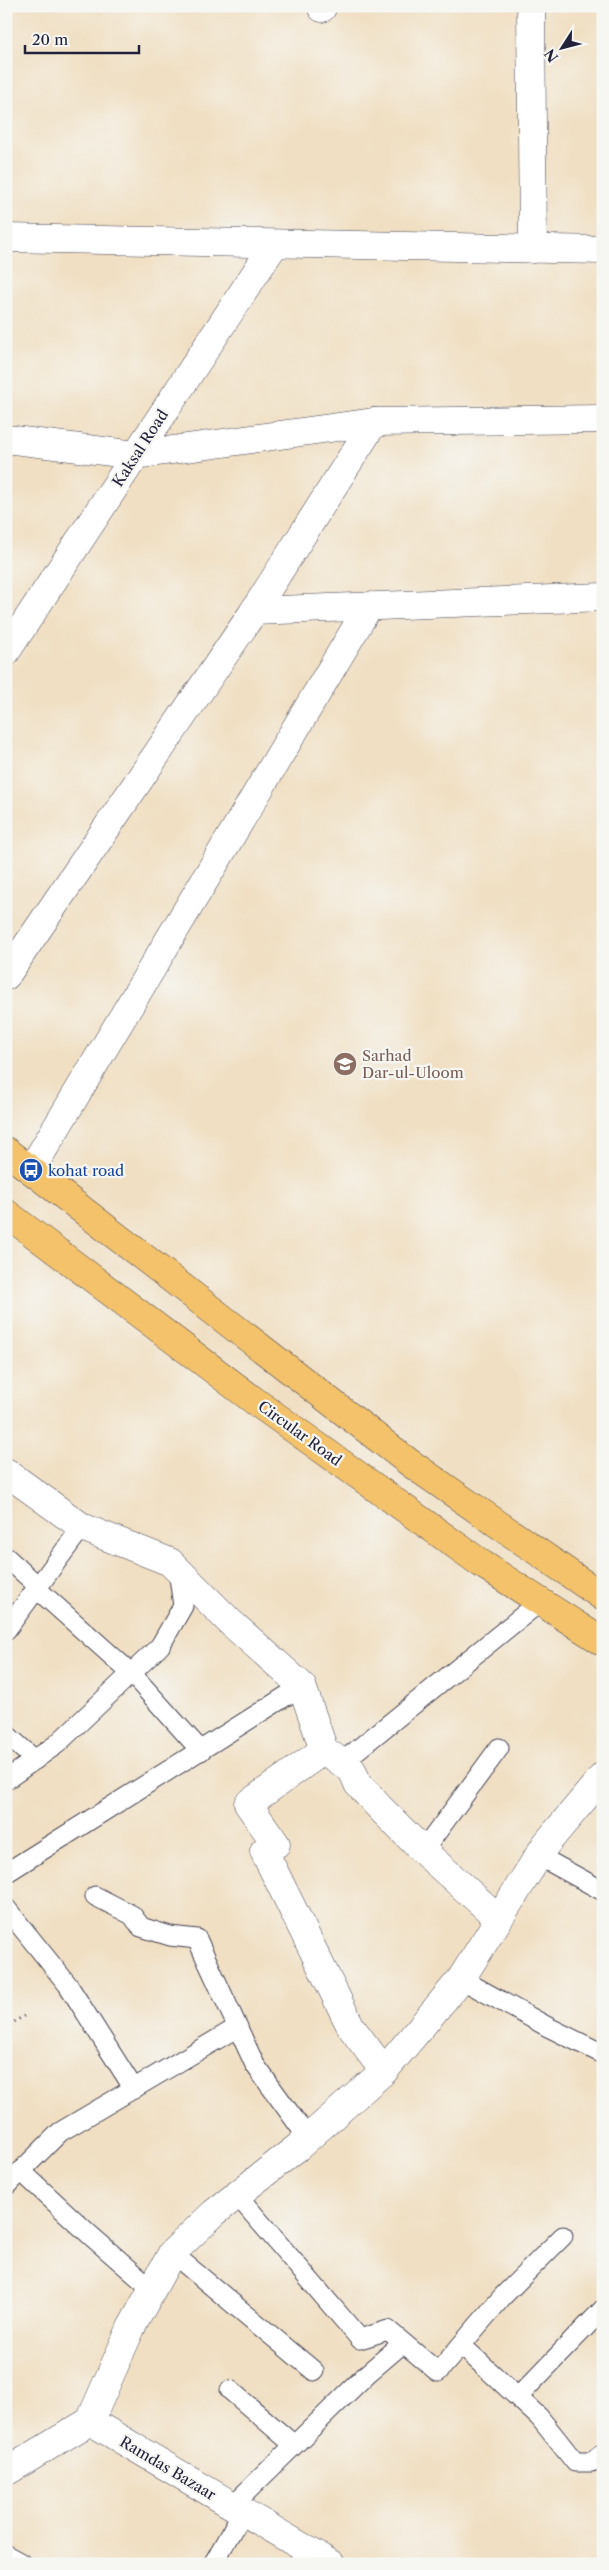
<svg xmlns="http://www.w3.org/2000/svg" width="609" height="2570" font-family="'Libre Caslon Text',serif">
<rect width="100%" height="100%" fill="#f6f6f2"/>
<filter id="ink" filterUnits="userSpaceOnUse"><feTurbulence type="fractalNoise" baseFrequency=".02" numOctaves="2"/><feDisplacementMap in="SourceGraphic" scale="10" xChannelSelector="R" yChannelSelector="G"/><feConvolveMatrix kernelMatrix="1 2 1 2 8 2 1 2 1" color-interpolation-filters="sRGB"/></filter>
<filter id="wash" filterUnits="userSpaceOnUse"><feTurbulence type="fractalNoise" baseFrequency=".0096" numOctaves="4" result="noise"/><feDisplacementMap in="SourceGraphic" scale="20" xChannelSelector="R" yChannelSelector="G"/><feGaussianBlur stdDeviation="1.12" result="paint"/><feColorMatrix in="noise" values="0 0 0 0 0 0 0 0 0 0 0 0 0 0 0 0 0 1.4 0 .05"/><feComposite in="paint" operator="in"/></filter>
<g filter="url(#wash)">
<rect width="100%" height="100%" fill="#f0dfc2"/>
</g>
<g filter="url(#ink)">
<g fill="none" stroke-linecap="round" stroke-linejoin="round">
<g stroke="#413e4f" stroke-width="21">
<g id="lane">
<path d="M6,1557L38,1586"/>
<path d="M37,1589L132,1674L201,1751"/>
<path d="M6,1630L82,1527"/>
<path d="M6,1734L35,1760"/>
<path d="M341,1763L541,1601"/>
<path d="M6,1780L57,1744L160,1646L183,1606L178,1570"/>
<path d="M423,1851L499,1748"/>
<path d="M539,1856L603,1891"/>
<path d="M6,1873L302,1686"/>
<path d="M95,1896L132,1915L141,1927L170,1936L197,1939L255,2065L308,2138"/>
<path d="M6,1908L68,1985L134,2089"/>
<path d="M461,1979L548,2027L603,2054"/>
<path d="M21,2171L60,2132L238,2027"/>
<path d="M6,2187L21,2171L90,2235L152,2289"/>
<path d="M237,2195L360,2339L388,2330L438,2372L503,2296L563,2236"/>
<path d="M172,2253L314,2371"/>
<path d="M461,2345L539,2417L575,2462H592L603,2453"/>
<path d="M230,2390L294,2445"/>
<path d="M518,2397L603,2309"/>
<path d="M232,2506L368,2373L402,2344"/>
<path d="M6,2555L23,2564"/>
<path d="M213,2564L243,2511"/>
</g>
</g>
<g stroke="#413e4f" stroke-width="29">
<g id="street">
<path d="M322,6V8"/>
<path d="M531,6L533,249"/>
<path d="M6,238L603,250"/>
<path d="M6,439L136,455L374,422L603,419"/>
<path d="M254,611L603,597"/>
<path d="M6,652L274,245"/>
<path d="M6,976L254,611L374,422"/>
<path d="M31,1170L369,606"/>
<path d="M6,1472L82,1527L170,1562L230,1622L302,1686L324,1750L352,1770L358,1784L381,1809L423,1851L499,1919"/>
<path d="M324,1750L248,1804L276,1844L264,1851L351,2027L384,2071"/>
<path d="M90,2421L131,2328L172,2253L214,2213L298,2147L384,2071L461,1979L546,1844L603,1776"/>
<path d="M6,2472L90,2421L331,2564"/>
</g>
</g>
<g stroke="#413e4f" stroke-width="29">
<g id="primary">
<path d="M6,1151L410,1463L603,1597"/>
<path d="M6,1213L256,1402L482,1564L603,1642"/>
</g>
</g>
<path stroke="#413e4f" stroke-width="3" stroke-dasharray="1 4" stroke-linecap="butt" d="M6,2027L27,2014"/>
<use href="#lane" stroke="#fff" stroke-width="19"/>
<use href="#street" stroke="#fff" stroke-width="28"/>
<use href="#primary" stroke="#f3c26a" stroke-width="28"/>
</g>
</g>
<defs>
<g id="school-disc" transform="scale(1.25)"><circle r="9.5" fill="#8d6e63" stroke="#f6f6f2"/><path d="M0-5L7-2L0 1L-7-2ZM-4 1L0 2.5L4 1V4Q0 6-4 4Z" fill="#fff"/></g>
<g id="bus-disc" transform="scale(1.25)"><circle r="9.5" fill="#1a4fb4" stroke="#f6f6f2"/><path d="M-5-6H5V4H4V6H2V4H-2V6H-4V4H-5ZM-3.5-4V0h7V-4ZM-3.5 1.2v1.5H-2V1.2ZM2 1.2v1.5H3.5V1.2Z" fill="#fff"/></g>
</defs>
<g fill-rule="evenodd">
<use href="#school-disc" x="345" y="1064"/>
<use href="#bus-disc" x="31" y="1170"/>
</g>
<g text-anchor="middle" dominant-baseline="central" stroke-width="4.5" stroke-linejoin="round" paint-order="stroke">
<g font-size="15" fill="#22223b" stroke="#f6f6f2">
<text transform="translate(140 448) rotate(-57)">Kaksal Road</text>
<text transform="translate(300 1433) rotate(36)">Circular Road</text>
<text transform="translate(168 2468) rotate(31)">Ramdas Bazaar</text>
</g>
<g font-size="15" fill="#785e54" stroke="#f6f6f2" text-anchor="start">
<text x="362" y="1055">Sarhad<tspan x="362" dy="17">Dar-ul-Uloom</tspan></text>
</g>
<g font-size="15" fill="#164399" stroke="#f6f6f2" text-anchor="start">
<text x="48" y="1170">kohat road</text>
</g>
</g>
<rect width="609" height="2570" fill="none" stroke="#f6f6f2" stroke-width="25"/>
<g transform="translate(562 48) rotate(234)" stroke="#f6f6f2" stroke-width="4" paint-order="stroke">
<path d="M0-4L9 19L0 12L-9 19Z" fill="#22223b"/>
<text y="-8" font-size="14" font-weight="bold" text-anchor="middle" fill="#22223b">N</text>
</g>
<path d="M25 45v8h114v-8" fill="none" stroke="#22223b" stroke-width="2.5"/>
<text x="32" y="45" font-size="15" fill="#22223b" stroke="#f6f6f2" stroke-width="4" paint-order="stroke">20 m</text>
</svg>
